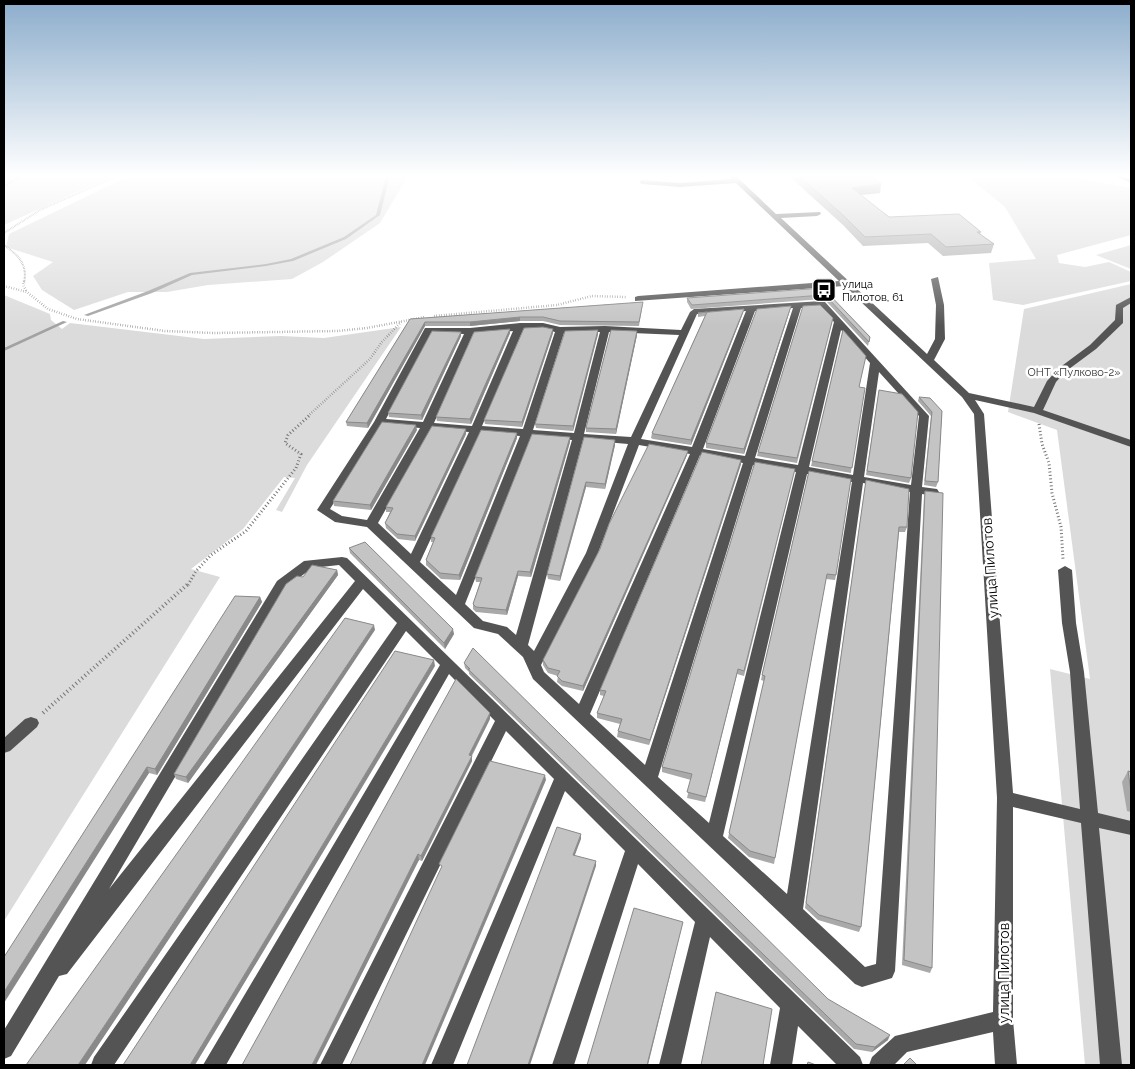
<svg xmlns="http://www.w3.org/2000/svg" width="1135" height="1069" font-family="Raleway,sans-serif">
<rect width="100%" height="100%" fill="#fff"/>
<g fill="#dbdbdb">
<path d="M10,176H112L4,225V179Z"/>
<path d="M129,176H408L380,223L323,262L292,279L208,285L167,292H128L74,310L42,290L33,276L53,262L6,247L9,234Z"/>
<path d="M967,176H1066L1131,188V235L1057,255L1059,263L1085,267L1109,262L1131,272V281L1023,305L993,300L989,263L1036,259L1005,207Z"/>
<path d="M1131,245V269L1096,255Z"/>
<path d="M1131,284V1065H1085L1050,669L1090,679L1057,430L1008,412L1024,309Z"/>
<path d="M4,295L50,314L51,320L62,329L70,323L204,339L281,336L324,338L401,327L307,465L282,512L276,510L295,478L284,477L243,529L191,569L220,577L4,921Z"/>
</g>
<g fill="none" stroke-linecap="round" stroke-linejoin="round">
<g fill="#a2a2a2" fill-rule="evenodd">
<path d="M19,176H23L4,187V185Z"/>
<path d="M386,176H390L380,215L346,239L293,261L266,266L192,275L152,293L88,316L84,315L148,291L190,273L266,264L291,259L344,237L376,215Z"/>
<path d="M63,321L67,322L4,351V348Z"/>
</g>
<g stroke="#767676" stroke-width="2" stroke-dasharray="0.5 1" stroke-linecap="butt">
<path d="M4,233L40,210L117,176"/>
<path d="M4,245C18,255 28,264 24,283"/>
</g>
<g stroke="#767676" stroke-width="2.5" stroke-dasharray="0.5 2" stroke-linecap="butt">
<path d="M24,281L23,285L27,292"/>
<path d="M4,286L27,292L48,309L77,319L165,331L213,333L338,331L367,328L425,317"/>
<path d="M434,316L557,305L592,296L626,297"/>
<path d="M308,416L370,359L381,343L401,322"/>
</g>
<g stroke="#767676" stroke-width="3" stroke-dasharray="1 2.5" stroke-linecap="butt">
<path d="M1039,424L1042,444L1049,463L1052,493L1061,527L1063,559"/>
<path d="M188,585L196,571L211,555L246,531L296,468L301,454L285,443L288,435L310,415"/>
</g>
<path stroke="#767676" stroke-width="4" stroke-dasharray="1 3" stroke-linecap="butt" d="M43,713L188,584"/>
<g fill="#545454" fill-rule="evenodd">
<path d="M729,176H736L776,214L820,212L821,214L817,216L781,218L927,354L935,339L936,305L931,279L938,277L944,305L945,339L934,360L969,393L1034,407L1047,381L1059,368L1090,345L1115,320L1116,305L1131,297V303L1123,308V323L1096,349L1065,372L1056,382L1043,410L1131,440V447L1034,413L975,400L984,414L1013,793L1080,809L1070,672L1062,623L1058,570L1065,566L1072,570L1076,623L1084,672L1098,813L1131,821V835L1099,828L1122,1065H1100L1081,823L1013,807V1020L1017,1065H995L993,1032L907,1052L894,1065H869L872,1057L895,1036L993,1012L997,798L974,414L962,397L844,286L635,301V297L638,296L839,281L736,183L680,187L642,184L639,182L642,180L680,183L732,179Z"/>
<path d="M1116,176L1131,179V183L1117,177Z"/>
<path d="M822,301L825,302L929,416L922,487L937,489L939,492L933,496L922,494L895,971L892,978L862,987L855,984L533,679L523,657L498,634L474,628L367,527L335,522L317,510L374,422L425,328H470L520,323H543L560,327L605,326L681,330L690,312L694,309ZM820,307L834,322L798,465L755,458L801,308ZM793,308L745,456L703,449L755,311ZM746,311L692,447L641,439L697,314ZM543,329L555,332L523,429L482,426L523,330ZM841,330L870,363L853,475L809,467ZM513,331L472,426L434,423L473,334ZM600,332L574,433L533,430L564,333ZM609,332L679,335L631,437L584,434ZM431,333L464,334L423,422L386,419ZM879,372L919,416L911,485L864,477ZM382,425L420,428L367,520L342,516L330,509ZM431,429L469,432L411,554L378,523ZM480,433L520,436L456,595L420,562ZM531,437L572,440L516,635L507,627L483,621L465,604ZM583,440L628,444L586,553L534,651L528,645ZM639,445L690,454L579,704L544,672L541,665L598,553ZM700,455L743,463L645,765L590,714ZM753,465L796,472L709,823L658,777ZM807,474L852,482L787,894L723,836ZM863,483L910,492L876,964L865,967L803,909Z"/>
<path d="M342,557L347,558L860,1057L863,1065H837L798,1026L792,1065H770L780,1008L710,937L681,1065H659L695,922L638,864L574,1065H552L625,851L565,791L453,1065H431L554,779L506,731L342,1065H320L495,721L449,674L226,1065H203L440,665L406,631L114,1065H91L94,1057L397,623L363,589L67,974L59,976L11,1056L4,1059V1030L277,581L304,561ZM339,565L355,581L109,889L287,587L312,568Z"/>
<path d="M31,717L37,719L39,723L37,727L10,751L4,753V738L25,719Z"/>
</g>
</g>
<g fill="#a9a9a9">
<path d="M789,176H871L881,184L880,193L861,195L889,217L981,232L980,234L994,244L991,253L943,256L928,243L863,246L843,225Z"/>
<path d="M823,288L870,337L868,346L826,301L823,299L691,309L687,302V298Z"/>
<path d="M643,302L639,326L560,325L543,321H520L470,326H425L368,428L347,426L346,422L410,319Z"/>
<path d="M791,306L790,310L744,454L706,448V443Z"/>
<path d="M744,309L743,313L691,445L653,439L651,438L652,433L705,316L698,317V313Z"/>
<path d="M833,318L797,463L757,456L758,452Z"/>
<path d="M510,329V333L471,424L437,421L436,417Z"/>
<path d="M598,330V334L573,431L536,428L535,424Z"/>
<path d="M843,330L859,387L851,473L811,466Z"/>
<path d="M553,333L522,427L485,424L484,420Z"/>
<path d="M637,335L616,434L586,432V428Z"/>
<path d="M461,336L422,420L389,417L388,413Z"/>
<path d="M879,390L911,478L909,483L866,475Z"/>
<path d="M919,397L942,411L938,482L936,487L924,485L931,416L918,401Z"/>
<path d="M417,430L371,510L334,506L333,501Z"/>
<path d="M466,434L415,541L398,539L386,528L385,523L390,512H386V507Z"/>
<path d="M570,437V442L531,577L518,576L507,615L476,612L473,609V604L480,582H476L475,577Z"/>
<path d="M584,437L615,440V445L605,489L586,487L560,581L548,579L547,574Z"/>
<path d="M517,438L460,580L441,579L426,565V560L433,542H431V537Z"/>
<path d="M687,455L583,691L562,686L557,682L558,676L548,673L543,665V660Z"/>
<path d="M741,460V464L649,745L617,737L618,731L620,724L597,718V713L604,696L600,695V690Z"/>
<path d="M795,469L744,676L737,674L705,802L687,798L691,780L662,772V767Z"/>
<path d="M809,471L836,575L835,580L826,579L774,864L749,857L728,838L764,681L761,680L762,675Z"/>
<path d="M866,480L907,527L905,532H899L861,927L859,932L818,920L805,908Z"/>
<path d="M925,491L932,968L930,973L902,965L924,496Z"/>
<path d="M349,548L454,634L445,649L350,553Z"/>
<path d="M337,570L338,575L188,783L176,779L174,774L303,577Z"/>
<path d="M260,597L262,602L157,775L149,773L4,957Z"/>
<path d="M464,663L828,999L888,1040L872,1052L854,1049L469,674V672L465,668Z"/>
<path d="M490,719L472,756V761L422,861L419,860L242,1065Z"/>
<path d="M1128,771L1131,772V812L1127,811L1122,782Z"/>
</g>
<g fill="#898989">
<path d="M881,184L880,193L850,196L852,188Z"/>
<path d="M791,306L790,310L744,454V449Z"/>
<path d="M744,309L743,313L691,445V440Z"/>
<path d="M520,317V321L470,326V322Z"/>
<path d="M425,322V326L368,428L367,423Z"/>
<path d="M510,329V333L471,424L470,419Z"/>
<path d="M553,329V333L522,427V422Z"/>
<path d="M598,330V334L573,431V426Z"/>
<path d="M637,331V335L616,434V429Z"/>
<path d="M461,332V336L422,420L421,415Z"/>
<path d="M416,425L417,430L371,510L370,505Z"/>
<path d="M466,429V434L415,541V536Z"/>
<path d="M517,433V438L460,580L459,575Z"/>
<path d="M570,437V442L531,577L530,572Z"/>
<path d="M615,440V445L605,489V484Z"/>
<path d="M688,451L687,455L583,691V686Z"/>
<path d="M741,460V464L649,745L650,740Z"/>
<path d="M586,482V487L560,581V576Z"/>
<path d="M337,570L338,575L188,783L186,777Z"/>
<path d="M518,571V576L507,615L506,610Z"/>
<path d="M260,597L262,602L157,775L155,769Z"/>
<path d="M374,625L375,630L85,1065H78Z"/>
<path d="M453,629L454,634L445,649L444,643Z"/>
<path d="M434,660L435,666L195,1065H190Z"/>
<path d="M738,669L737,674L705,802L706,797Z"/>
<path d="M490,713V719L469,760V755Z"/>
<path d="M472,756V761L422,861L421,856Z"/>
<path d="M147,767L149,773L4,1003V992Z"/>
<path d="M545,775L546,780L425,1065H422Z"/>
<path d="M581,834V839L573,860V855Z"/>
<path d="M418,854L419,860L316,1065H312Z"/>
<path d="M596,861V866L530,1065H528Z"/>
<path d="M683,922L648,1065H647Z"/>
<path d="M890,1035L888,1040L872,1052L875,1047Z"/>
</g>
<g fill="#c4c4c4" stroke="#898989">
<path d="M799,176H871L881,184L852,188L889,217L959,214L981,232H977L994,244L946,247L931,234L865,237L844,216Z"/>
<path d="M823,288L870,337L869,342L827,297L823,295L692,305L687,298Z"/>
<path d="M643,302L639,322L560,321L543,317H520L470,322H425L367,423L346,422L410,319Z"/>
<path d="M820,305L833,318L797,458L758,452L803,306Z"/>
<path d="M791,306L744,449L706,443L757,309Z"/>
<path d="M744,309L691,440L654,434L652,433L707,312L698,313Z"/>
<path d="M543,327L553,329L522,422L484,420L524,328Z"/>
<path d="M510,329L470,419L436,417L474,332Z"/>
<path d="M598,330L573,426L535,424L565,331Z"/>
<path d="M611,330L637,331L616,429L586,428Z"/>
<path d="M843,330L866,356L859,387L865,388L852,468L812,461Z"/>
<path d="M432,331L461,332L421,415L388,413Z"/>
<path d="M879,390L902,394L918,412L911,478L867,471Z"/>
<path d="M919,397L930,398L942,411L938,482L925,481L932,412Z"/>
<path d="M382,422L416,425L370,505L333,501Z"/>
<path d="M432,426L466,429L415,536L397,534L385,523L393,508L386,507Z"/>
<path d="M481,430L517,433L459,575L440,573L426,560L435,538L431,537Z"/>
<path d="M532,434L570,437L530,572L518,571L506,610L476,607L473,604L482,578L475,577Z"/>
<path d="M584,437L615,440L605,484L586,482L560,576L547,574Z"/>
<path d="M649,444L688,451L583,686L562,681L557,676L560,671L548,668L543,660L600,549L609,524Z"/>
<path d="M702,452L741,460L650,740L618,731L622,719L597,713L606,691L600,690Z"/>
<path d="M755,462L795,469L744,671L738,669L706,797L687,792L692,774L662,767Z"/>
<path d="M809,471L851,479L836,575L827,574L775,858L750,851L729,833L765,676L762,675Z"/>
<path d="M866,480L909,489L907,527H899L861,927L819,915L806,903Z"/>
<path d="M925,491L943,493L932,968L904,960Z"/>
<path d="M365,542L453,629L444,643L349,548Z"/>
<path d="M312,565L337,570L186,777L174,774L286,584L297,576L303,577Z"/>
<path d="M235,596L260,597L155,769L147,767L4,992V957Z"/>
<path d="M345,618L374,625L78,1065H26Z"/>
<path d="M473,648L828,999L890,1035L875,1047L856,1044L468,669H470L464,663Z"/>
<path d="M395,651L434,660L190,1065H123Z"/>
<path d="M456,679L490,713L469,755L472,756L421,856L418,854L312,1065H242Z"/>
<path d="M490,761L545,775L422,1065H350L442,866L439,864Z"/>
<path d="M1128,771L1131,772V791Z"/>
<path d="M557,827L581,834L573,855L596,861L528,1065H467Z"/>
<path d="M634,908L683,922L647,1065H587Z"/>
<path d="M716,992L772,1009L763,1065H701Z"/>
<path d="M910,1058L917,1065H903Z"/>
<path d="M808,1062L816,1065H807Z"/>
</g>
<linearGradient id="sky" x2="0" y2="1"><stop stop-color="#8cadcc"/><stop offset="0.54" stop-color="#fff"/><stop offset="1" stop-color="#fff" stop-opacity="0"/></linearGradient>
<rect width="1135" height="326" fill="url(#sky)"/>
<defs>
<g id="bus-square" transform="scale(1.25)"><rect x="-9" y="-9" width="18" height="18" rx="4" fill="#000" stroke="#fff"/><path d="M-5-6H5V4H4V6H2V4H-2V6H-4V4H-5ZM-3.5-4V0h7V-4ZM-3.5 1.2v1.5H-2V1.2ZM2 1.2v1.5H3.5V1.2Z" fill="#fff"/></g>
</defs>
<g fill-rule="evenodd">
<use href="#bus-square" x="824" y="290"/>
</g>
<g text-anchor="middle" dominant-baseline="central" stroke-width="5" stroke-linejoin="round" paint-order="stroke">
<g font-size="11" fill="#000" stroke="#fff" text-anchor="start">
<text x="842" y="284">улица<tspan x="842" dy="13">Пилотов, 61</tspan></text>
</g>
<g font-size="11" fill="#323232" stroke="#fff">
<text x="1074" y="372">ОНТ «Пулково-2»</text>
</g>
<g font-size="14" fill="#000" stroke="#fff">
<text transform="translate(990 568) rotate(-94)">улица Пилотов</text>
<text transform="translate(1004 973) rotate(-90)">улица Пилотов</text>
</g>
</g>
<rect width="1135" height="1069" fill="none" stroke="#000000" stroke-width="10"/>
</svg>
